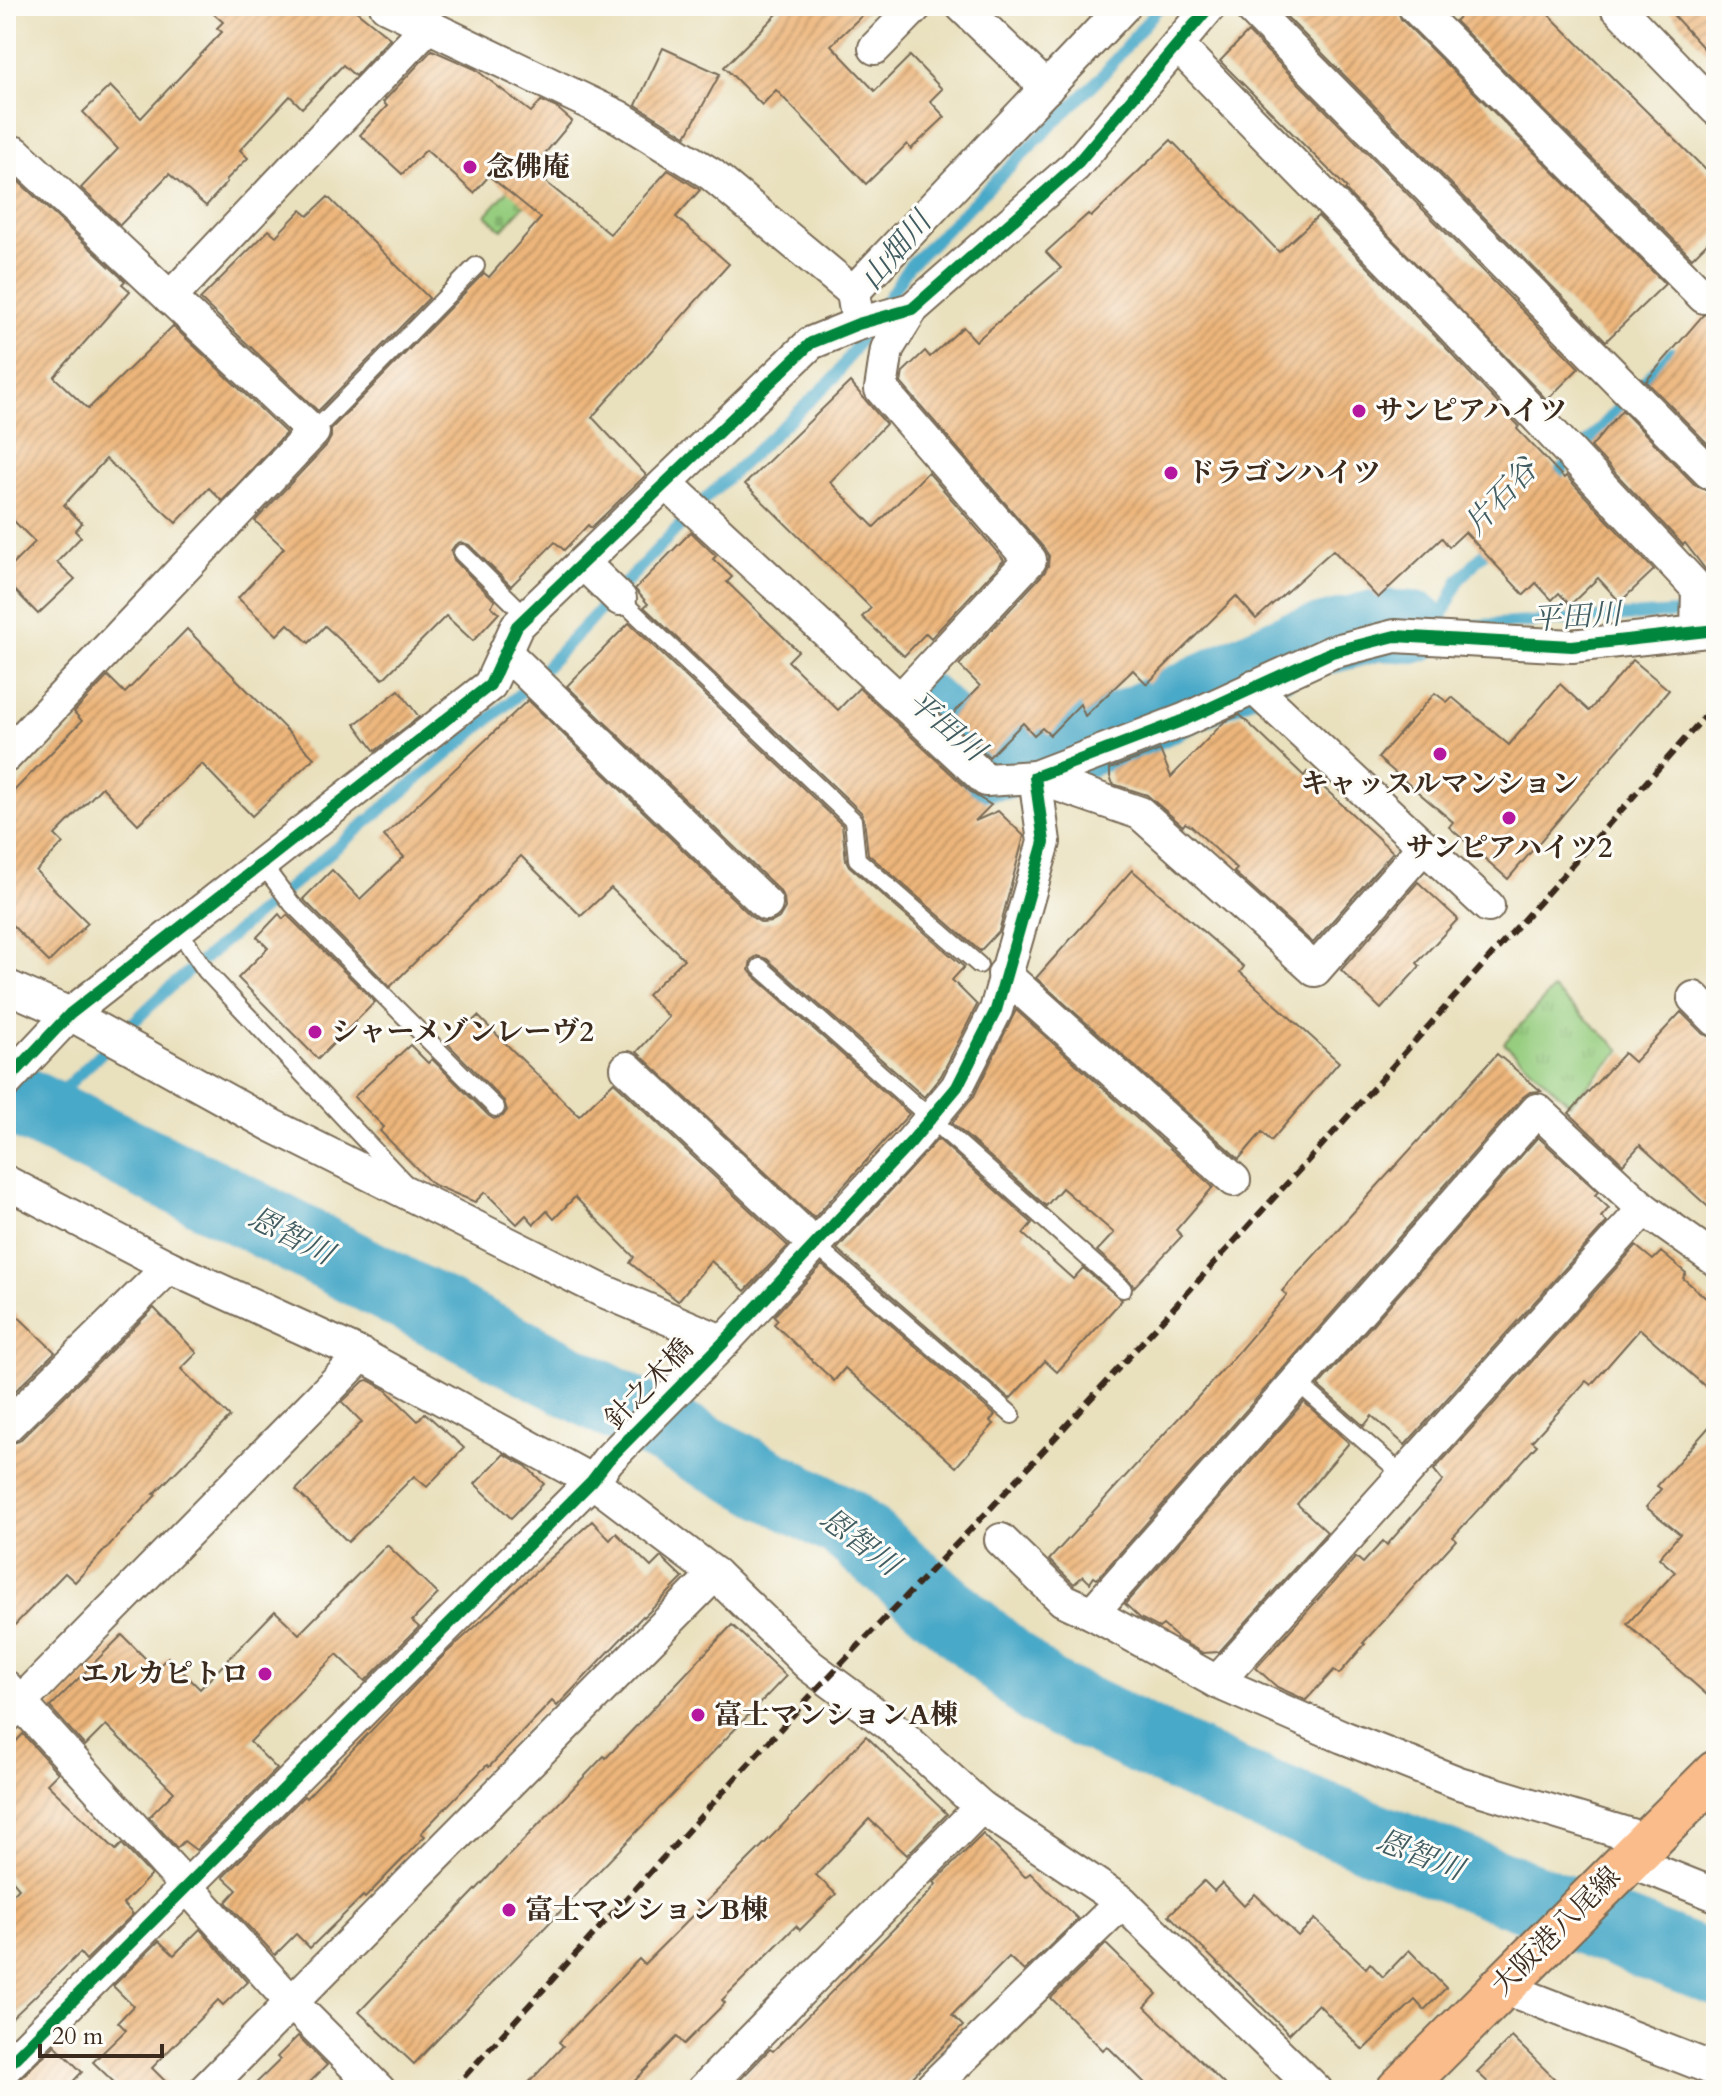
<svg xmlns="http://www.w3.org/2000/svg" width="1722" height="2096" font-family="Cardo,'Noto Serif JP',serif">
<defs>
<pattern id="cemetery-stones" width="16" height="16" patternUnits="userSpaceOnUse" patternTransform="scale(2)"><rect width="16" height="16" fill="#96cd7f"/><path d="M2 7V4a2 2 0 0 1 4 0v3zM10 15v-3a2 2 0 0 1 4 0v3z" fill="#82b06d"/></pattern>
<pattern id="park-tufts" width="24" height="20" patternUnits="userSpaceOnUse" patternTransform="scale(2)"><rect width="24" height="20" fill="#96cd7f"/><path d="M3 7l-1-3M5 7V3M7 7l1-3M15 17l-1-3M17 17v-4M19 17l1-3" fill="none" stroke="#82b06d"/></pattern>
<pattern id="building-hatch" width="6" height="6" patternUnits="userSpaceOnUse" patternTransform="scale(2)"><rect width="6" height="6" fill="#edb67b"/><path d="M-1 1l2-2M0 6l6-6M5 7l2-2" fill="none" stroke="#c19464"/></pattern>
</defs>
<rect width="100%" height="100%" fill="#fdfcf7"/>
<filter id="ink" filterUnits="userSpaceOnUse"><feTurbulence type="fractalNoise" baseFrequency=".0125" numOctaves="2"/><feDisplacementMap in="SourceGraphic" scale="16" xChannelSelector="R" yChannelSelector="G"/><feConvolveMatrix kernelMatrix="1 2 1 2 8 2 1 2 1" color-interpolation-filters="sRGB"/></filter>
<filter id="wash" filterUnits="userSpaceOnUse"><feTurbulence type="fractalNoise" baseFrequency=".006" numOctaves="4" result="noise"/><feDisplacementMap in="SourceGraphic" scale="32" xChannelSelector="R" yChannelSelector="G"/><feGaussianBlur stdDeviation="1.8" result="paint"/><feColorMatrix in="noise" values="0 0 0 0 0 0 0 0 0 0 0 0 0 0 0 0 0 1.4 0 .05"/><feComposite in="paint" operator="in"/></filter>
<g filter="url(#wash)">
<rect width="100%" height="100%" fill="#e9e0bd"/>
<path fill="url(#cemetery-stones)" stroke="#687c4e" stroke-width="2" d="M521,159L538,174L522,193L529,200L502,230L486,215L511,187Z"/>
<path fill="url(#park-tufts)" stroke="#687c4e" stroke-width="2" d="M1553,989L1621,1050L1570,1104L1504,1043Z"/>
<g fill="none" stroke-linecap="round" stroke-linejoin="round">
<g stroke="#49a9c8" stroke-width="12">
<path d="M879,312L909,266L1101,77L1160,6"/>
<path d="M1548,484L1672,352"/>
<path d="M1465,626L1708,611L1716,606"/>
<path d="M1446,627H1437L1459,580L1494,542"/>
<path d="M39,1113L168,989L524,690L702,502L835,377L868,328"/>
</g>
<g stroke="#49a9c8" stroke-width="72">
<path d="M922,707L984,765L1040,759L1130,724L1294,647L1378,625L1414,627"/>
<path d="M6,1095L224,1201L844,1523L1042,1692L1243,1787L1716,1970"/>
</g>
</g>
<g id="blocks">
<g fill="url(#building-hatch)">
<path d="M205,6H350L390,38L355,76L343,65L302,108L290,96L240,150L248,158L226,180L227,182L206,206L169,174L120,225L81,188L118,149L83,112L110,86L141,118L222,32L217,28L223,22Z"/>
<path d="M785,6H872L831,45L875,91L910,56L942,89L930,101L945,117L911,149L907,144L866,184L776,90L762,105L724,67Z"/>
<path d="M1280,6H1396L1401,19L1665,284L1606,341L1278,8Z"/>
<path d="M1470,6H1540L1716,180V234L1692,258L1455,21Z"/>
<path d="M1665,6H1716V62Z"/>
<path d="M1248,32L1579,368L1547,400L1345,190L1347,188L1220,61Z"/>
<path d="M663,48L720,74L686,136L636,105Z"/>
<path d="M432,50L475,69L531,112L541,101L557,108L572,121L531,170L610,234L668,170L700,190L676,217L729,264L592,417L646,475L591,528L588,525L564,550L555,542L511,586L469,545L460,542L455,545L451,551L454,560L495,601L491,606L499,613L473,641L446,616L383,679L325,626L309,643L288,624L277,635L238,598L284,548L255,521L327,445L331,437V429L484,273L489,277L541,218L489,176L474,193L426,150L402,174L360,135L387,106L383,102Z"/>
<path d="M1171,140L1279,252L1318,216L1435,336L1519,426L1517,429L1564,478L1566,476L1654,570L1620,602L1598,578L1570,605L1559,593L1552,600L1536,583L1524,595L1465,532L1449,547L1442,538L1378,598L1333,550L1256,619L1236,596L1147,684L1133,670L1085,716L1080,704L1050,735L1042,728L1034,735L1023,723L989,757L948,719L980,686L959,665L1044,573L1048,566L1049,556L1044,548L901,383L903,372L925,351L930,357L963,327L976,341L1061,268L1046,252L1088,214L1091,217Z"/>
<path d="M16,179L125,281L122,284L130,291L54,377L88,409L173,326L286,433L222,501L209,488L176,523L106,459L64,505L82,523L75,531L81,537L57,562L75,579L38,614L6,581V571L35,542L6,513V181Z"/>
<path d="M328,197L429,298L318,411L200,299L269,230L276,236L301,210L308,216Z"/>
<path d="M1716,311V447H1711L1646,381L1703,315Z"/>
<path d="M850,382L886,424L830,482L874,527L928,472L1004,560L931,638L926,633L904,656L862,617L871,608L745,484Z"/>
<path d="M1622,410L1695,485L1705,490L1716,489V583L1685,543L1683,545L1591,447Z"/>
<path d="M691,532L716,556L713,559L732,577L727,582L798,651L788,661L838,710L859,688L973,794L991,805L975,821L998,811L1024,836L999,931L980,951L868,854L864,819L861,812L644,607L648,604L635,589Z"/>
<path d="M629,623L842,825L846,860L849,866L964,967L952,980L977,1005L941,1076L924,1097L767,959L757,956L751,960L749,970L753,975L909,1114L814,1218L637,1052L669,1017L647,995L684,959L611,888L581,916L521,856L390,987L303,899L332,870L360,899L404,857L384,836L528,700L753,918L762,923L772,922L779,918L785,908L784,898L779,890L567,686Z"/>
<path d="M187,629L314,758L252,816L202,764L138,824L102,787L55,835L63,843L36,871L88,923L49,962L6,919V799L82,721L74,712L108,676L125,693Z"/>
<path d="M1633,660L1669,690L1508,879L1449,827L1453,822L1378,758L1435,693L1447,702L1452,697L1509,745L1560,684L1589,711Z"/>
<path d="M399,690L419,717L375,751L355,724Z"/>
<path d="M1240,715L1304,776L1307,772L1393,852L1313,943L1234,872L1237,869L1191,826L1185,823L1183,826L1147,795L1113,784L1110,776V769L1160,750L1171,777L1224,722Z"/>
<path d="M1132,870L1244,967L1240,972L1339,1062L1271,1141L1262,1132L1239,1159L1036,978Z"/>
<path d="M1418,882L1458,919L1417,963L1420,966L1381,1009L1341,970Z"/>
<path d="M279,914L283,919L287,915L375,1002L318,1059L238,978L268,948L257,937Z"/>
<path d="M1016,1010L1213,1187L1176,1230L1182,1236L1134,1287L1130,1281L1097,1251L1114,1233L1062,1188L1046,1206L952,1123L974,1096Z"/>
<path d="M1681,1012L1703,1034L1716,1038V1214L1640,1145L1623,1164L1569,1113L1624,1053L1634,1062Z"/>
<path d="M478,1016L579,1116L614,1082L788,1246L745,1291L711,1261L678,1301L630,1263L634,1257L575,1197L554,1219L547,1211L534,1224L526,1215L517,1224L485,1192L475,1202L432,1184L380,1131L384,1127L354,1097L410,1045L428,1063L432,1059L489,1116L494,1119L503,1116L507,1110L504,1101L448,1044Z"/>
<path d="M1497,1054L1541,1091L1530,1092L1523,1097L1097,1579L1094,1577L1090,1583L1083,1576L1074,1584L1049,1560L1227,1365L1287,1295L1282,1291Z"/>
<path d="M1538,1137L1598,1192L1595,1195L1609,1208L1601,1217L1607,1222L1405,1445L1372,1416L1364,1426L1318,1386Z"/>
<path d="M938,1139L1032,1223L1023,1234L1073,1279L1083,1268L1122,1300L1057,1372L1045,1361L1010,1399L837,1249Z"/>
<path d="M1636,1246L1653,1260L1661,1252L1686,1273L1683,1278L1716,1307V1396L1640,1329L1591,1385L1586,1381L1532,1441L1537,1445L1453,1537L1456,1540L1363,1643L1365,1644L1339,1674L1334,1670L1306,1700L1277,1687L1256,1668L1356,1557L1363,1563L1383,1541L1387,1545L1443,1481L1434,1470Z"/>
<path d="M822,1265L995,1415L990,1421L994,1424L956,1467L845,1368L834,1381L774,1324L778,1320L774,1316Z"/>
<path d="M6,1305L55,1352L6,1400Z"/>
<path d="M154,1308L197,1353L181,1369L230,1417L154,1494L156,1495L75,1582L65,1573L6,1634V1445L19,1441Z"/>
<path d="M368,1380L385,1389L418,1421L425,1413L464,1448L427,1487L414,1476L348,1542L296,1490L362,1422L342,1402L364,1381Z"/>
<path d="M1304,1402L1349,1443L1297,1504L1327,1532L1219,1652L1203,1653L1180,1640L1163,1625L1159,1628L1140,1618L1125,1604Z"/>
<path d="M1716,1419V1703L1627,1624L1675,1572L1659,1558L1680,1534L1646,1507L1661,1489L1657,1486Z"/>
<path d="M504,1454L526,1466L544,1484L511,1518L475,1484Z"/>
<path d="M592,1521L610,1540L616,1533L651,1567L661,1557L683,1578L644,1617L643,1616L557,1706L552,1701L489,1767L487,1765L421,1833L425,1836L365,1898L363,1896L310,1948L296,1934L275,1955L226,1902L237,1890L223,1877L304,1796L306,1798L445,1654Z"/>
<path d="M387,1545L438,1594L412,1621L419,1627L365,1681L337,1654L250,1742L277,1769L196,1850L184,1841L177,1848L149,1817L174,1792L106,1725L85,1746L50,1707L122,1635L156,1669L168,1657L200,1689L275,1611L299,1634Z"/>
<path d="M732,1625L786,1676L414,2064L359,2012L604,1756L606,1758Z"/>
<path d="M23,1734L58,1773L47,1784L116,1850L122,1844L151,1875L123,1904L133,1914L86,1960L80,1953L6,2024V1901L19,1888L6,1873V1752Z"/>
<path d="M866,1736L947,1814L907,1855L869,1819L816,1875L836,1894L800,1930L796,1926L722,2000L725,2003L684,2044L677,2037L626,2090H522L563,2046L559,2042L639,1959L644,1964L779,1829Z"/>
<path d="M983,1834L1025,1877L1030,1873L1078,1919L1024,1971L1009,1957L952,2015L963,2026L900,2090H730L770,2049L773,2051L929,1893L936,1884L934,1882Z"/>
<path d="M1204,1881L1214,1891L1222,1883L1244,1906L1255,1894L1298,1936L1315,1919L1366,1968L1370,1963L1383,1977L1409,1950L1446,1988L1424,2010L1415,2000L1363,2050L1318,2004L1289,2034L1169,1915Z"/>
<path d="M200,1929L247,1982L223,2005L218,2000L152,2068L174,2090H122L93,2062L126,2030L118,2022L133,2006L113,1986L159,1941L174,1955Z"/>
<path d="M1106,1944L1157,1994L1145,2007L1230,2090H1152L1107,2046L1103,2050L1051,1998Z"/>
<path d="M298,2036L327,2065L302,2090H249L280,2060L277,2057Z"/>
<path d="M1512,2037L1566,2090H1496L1477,2072Z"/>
<path d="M55,2045L82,2072L65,2090H8Z"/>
</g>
</g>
</g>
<g filter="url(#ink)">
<use href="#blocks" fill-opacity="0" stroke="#786a56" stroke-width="2"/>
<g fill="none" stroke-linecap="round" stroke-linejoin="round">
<g stroke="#786a56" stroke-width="20">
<g id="service">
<path d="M313,432L476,266"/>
<path d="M462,553L527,617"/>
<path d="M620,599L853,820L857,859L979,965"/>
<path d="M262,864L292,904L496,1108"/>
<path d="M178,930L206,971L404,1182"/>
<path d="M760,967L1123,1289"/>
<path d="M814,1244L1012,1415"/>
<path d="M1297,1382L1403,1475"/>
</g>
</g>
<g stroke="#786a56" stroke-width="36">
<g id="minor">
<path d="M386,6L619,117L711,174L853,292L858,324"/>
<path d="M962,6L1047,88"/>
<path d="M1249,6L1709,472L1716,465"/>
<path d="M1414,6L1704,297"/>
<path d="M1616,6L1716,109"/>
<path d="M1178,46L1449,323L1698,589L1697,632"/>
<path d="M875,48L916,6"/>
<path d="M6,163L16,153L313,432L6,756"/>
<path d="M853,292L1124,6"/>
<path d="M170,298L428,26"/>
<path d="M666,483L986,780L1035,777L1140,813L1315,970L1424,846"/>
<path d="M583,563L620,599"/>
<path d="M505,652L766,904"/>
<path d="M1253,687L1488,906"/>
<path d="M901,699L1030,560L881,389L887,349L912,309"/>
<path d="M1004,974L1234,1180"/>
<path d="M6,986L70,1014L273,1126L601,1290L724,1342"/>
<path d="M1694,998L1716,1020"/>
<path d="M627,1068L814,1244"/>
<path d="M6,1082L70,1014L490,685L517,626L811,343L858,324L912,309L1075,166L1210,6"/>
<path d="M6,1182L169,1267L362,1355L592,1481L715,1574L810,1666L890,1725L981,1807L1122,1902L1316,2090"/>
<path d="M6,1427L169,1267"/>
<path d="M1001,1540L1063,1600L1092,1613L1217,1682L1343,1737L1459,1783L1647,1840"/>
<path d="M1092,1613L1537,1110L1644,1209L1716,1260"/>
<path d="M1217,1682L1644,1209"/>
<path d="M6,1687L292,2003L379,2090"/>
<path d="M6,1717L362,1355"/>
<path d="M1628,1860L1716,1895"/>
<path d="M1500,1986L1716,2070"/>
<path d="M6,2067L592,1481L608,1460L724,1342L911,1142L957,1087L996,1010L1044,842L1035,777L1184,720L1332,652L1395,636L1572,646L1716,630"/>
<path d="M205,2090L715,1574"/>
<path d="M703,2090L981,1807"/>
<path d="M929,2090L1122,1902"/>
</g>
</g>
<g stroke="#786a56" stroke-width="48">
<path id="primary" d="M1399,2090L1716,1773"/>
</g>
<use href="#service" stroke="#fff" stroke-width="16"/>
<use href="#minor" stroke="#fff" stroke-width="32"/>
<use href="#primary" stroke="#f9bc8a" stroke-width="44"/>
<path stroke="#3b2a1e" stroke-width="6" stroke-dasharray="12 6" stroke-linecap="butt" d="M452,2090L813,1693L991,1508L1333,1133L1716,704"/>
<g stroke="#fdfcf7" stroke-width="17">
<g id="cycleway">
<path d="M6,1082L70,1014L490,685L517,626L811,343L858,324L912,309L1075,166L1210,6"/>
<path d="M6,2067L592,1481L608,1460L724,1342L911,1142L957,1087L996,1010L1044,842L1035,777L1184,720L1332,652L1395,636L1572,646L1716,630"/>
</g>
</g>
<use href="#cycleway" stroke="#00873e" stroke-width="12"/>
</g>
</g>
<g fill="#b5179e" stroke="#fdfcf7" stroke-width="3">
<circle cx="470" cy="167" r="8"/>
<circle cx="1359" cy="411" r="8"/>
<circle cx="1171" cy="473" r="8"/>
<circle cx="1440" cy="754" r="8"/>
<circle cx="1509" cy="818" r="8"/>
<circle cx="315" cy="1032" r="8"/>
<circle cx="265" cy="1674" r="8"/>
<circle cx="698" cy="1715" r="8"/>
<circle cx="509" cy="1910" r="8"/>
</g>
<g text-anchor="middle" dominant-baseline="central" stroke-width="6" stroke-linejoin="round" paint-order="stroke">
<g font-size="28" font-weight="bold" fill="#3b2a1e" stroke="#fdfcf7" text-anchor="start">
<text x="486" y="167">念佛庵</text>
<text x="1375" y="411">サンピアハイツ</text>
<text x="1187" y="473">ドラゴンハイツ</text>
<text x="1440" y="784" text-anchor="middle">キャッスルマンション</text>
<text x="1509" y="848" text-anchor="middle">サンピアハイツ2</text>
<text x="331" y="1032">シャーメゾンレーヴ2</text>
<text x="249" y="1674" text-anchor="end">エルカピトロ</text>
<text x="714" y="1715">富士マンションA棟</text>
<text x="525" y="1910">富士マンションB棟</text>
</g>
<g font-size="28" fill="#3b2a1e" stroke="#fdfcf7">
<text transform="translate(649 1384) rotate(-46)">針之木橋</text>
<text transform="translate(1556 1931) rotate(-45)">大阪港八尾線</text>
</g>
<g font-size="30" font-style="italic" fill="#415d62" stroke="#fdfcf7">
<text transform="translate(896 251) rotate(-50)">山畑川</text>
<text transform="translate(1501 497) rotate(-47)">片石谷</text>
<text transform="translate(1576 617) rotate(-4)">平田川</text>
<text transform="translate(946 726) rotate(40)">平田川</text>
<text transform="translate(291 1236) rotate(27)">恩智川</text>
<text transform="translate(860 1542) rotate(37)">恩智川</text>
<text transform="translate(1420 1855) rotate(21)">恩智川</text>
</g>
</g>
<rect width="1722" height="2096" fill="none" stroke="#fdfcf7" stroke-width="32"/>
<path d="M40 2044v12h122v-12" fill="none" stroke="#3b2a1e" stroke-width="4"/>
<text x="52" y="2044" font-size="24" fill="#3b2a1e" stroke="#fdfcf7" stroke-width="6" paint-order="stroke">20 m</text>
</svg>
